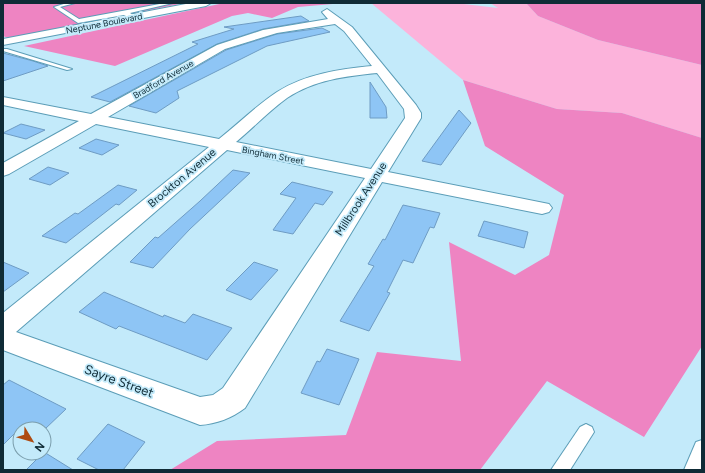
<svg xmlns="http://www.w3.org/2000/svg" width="705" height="473" font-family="Figtree,sans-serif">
<rect width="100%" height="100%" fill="#c3eafa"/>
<path fill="#fcb3db" d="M371,3H455L498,8L490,3H526L538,16L598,40L702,65V138L622,113L557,109L463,80Z"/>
<g fill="#ee84c2">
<path d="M3,3H185L8,38L3,36Z"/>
<path d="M224,3H344L298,7L272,18L248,13L232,16L115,66L24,46Z"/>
<path d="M526,3H702V65L598,40L538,16Z"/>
<path d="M463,80L557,109L622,113L702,138V346L644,437L547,381L480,470H170L217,441L346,435L377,352L461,361L449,242L515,275L549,255L564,195L485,146Z"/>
</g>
<g fill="#8ec5f5" stroke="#6e9cc4">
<path d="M301,16L309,21L263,29L217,44L110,102L91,97L198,44L192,42L234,29L224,27Z"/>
<path d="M322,28L330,32L267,46L177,91L179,98L156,113L129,106L226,50L277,34Z"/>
<path d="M3,53L33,61L48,66L3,81Z"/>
<path d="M370,82L386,107L387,118H370Z"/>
<path d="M459,110L471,123L441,165L422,161Z"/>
<path d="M21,124L45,130L26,139L3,133Z"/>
<path d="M96,139L119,145L102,155L79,148Z"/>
<path d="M48,167L69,173L50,185L29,179Z"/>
<path d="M233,170L250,173L190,229L153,268L130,262L155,237L158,238L200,201Z"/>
<path d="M292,182L333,192L323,205L315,203L293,234L273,230L296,198L280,194Z"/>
<path d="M118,185L137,190L119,205L116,204L66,243L42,236L75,213L78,214Z"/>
<path d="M403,205L440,213L434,228L430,227L413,263L403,260L387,292L390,293L369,331L340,321L374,266L368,264L383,239L385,240Z"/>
<path d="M484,221L528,232L524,248L478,236Z"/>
<path d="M3,262L29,273L3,292Z"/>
<path d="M254,262L278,270L251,300L226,290Z"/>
<path d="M104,292L163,317L164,315L185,323L193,314L232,328L207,360L119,326L116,329L79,312Z"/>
<path d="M327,349L359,359L339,405L301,393L317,361L320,362Z"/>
<path d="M9,380L66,409L45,429H31L23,425L3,445V385Z"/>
<path d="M108,424L145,442L123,470H99L77,459Z"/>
<path d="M44,452L73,470H26Z"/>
</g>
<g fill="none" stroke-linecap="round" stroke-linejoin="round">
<g stroke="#5b9db7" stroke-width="2">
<g id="lane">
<path d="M67,3H75L60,7L79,19L165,3H173L130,13L136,17L133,19L124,15L78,23L54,7Z"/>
<path d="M3,49H7L72,69L67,70L3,51Z"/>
<path d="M586,424L592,427L594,432L570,470H551L580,427Z"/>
<path d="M702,440V470H684L696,442Z"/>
</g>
</g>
<g stroke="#5b9db7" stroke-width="2">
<path id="street" d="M327,9L352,27L416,105L421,113V118L388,172L549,204L552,208L549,212L542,214L382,182L245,408C232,418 216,424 200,425L3,350V313L209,147L96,124L9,174L3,176V163L79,121L3,105V97L91,114L217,45L263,30L328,19L322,12ZM335,24L344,31L372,66C340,69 305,74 277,92C257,105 238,124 219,139L108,117L225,49L277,33ZM377,73L404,109L405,118L371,169L236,142C253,128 269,111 287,98C314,80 346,76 377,73ZM227,150L365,178L223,388L213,395L200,397L16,332Z"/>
</g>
<g stroke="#5b9db7" stroke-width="2">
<path id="secondary" d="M191,3H211L206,6L3,45V39Z"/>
</g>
<use href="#lane" fill="#fff" fill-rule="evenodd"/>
<use href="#street" fill="#fff" fill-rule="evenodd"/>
<use href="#secondary" fill="#fff" fill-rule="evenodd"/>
</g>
<g text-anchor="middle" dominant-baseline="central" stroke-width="3.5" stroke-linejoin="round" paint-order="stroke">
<g font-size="9" fill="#0f2b36" stroke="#c3eafa">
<text transform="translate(104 23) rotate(-11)">Neptune Boulevard</text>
<text transform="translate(163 79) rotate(-30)">Bradford Avenue</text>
<text transform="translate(273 155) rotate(11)">Bingham Street</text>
</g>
<g font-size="11" fill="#0f2b36" stroke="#c3eafa">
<text transform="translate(182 178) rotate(-40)">Brockton Avenue</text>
<text transform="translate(361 199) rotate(-57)">Millbrook Avenue</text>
</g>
<g font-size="13" fill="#0f2b36" stroke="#c3eafa">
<text transform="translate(119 381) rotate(20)">Sayre Street</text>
</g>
</g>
<rect width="705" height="473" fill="none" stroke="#0f2b36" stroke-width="8"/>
<g transform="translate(32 441) rotate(128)"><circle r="19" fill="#c3eafa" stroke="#7b9eac"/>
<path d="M0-3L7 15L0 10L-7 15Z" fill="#ae4b11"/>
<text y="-6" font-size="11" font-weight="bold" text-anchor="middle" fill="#0f2b36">N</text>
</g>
</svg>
